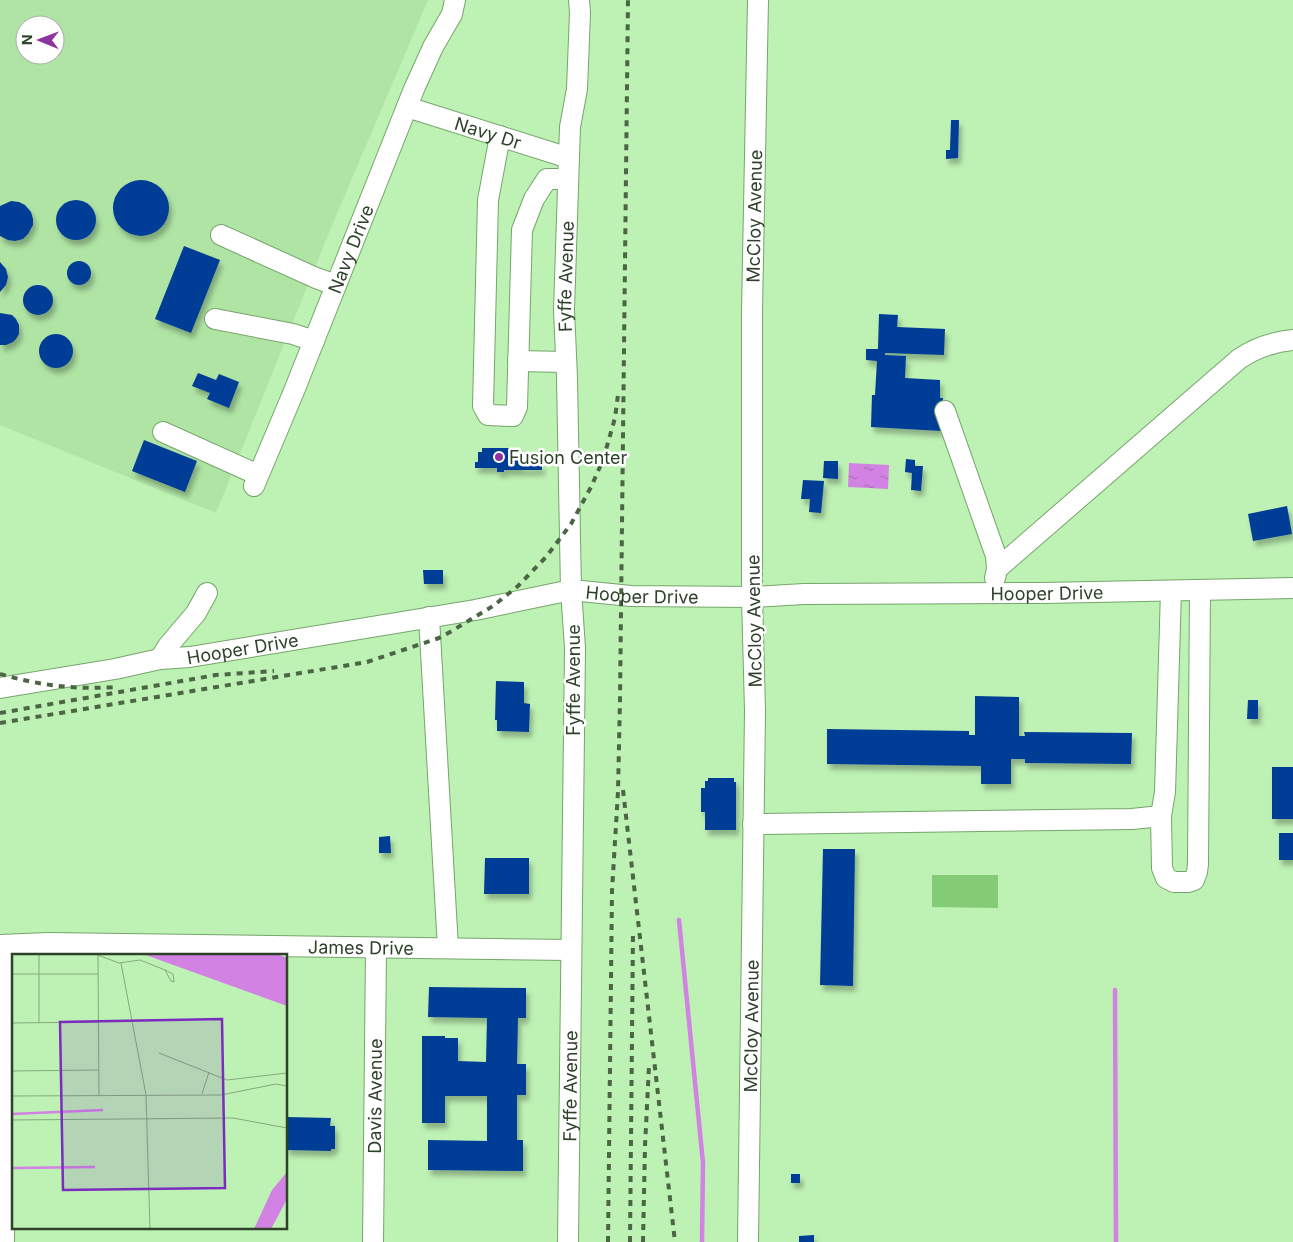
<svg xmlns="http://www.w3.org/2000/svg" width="1293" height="1242" font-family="Inter,sans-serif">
<defs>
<pattern id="water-ripples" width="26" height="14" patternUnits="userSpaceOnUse" patternTransform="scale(1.25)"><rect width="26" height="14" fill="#d182e2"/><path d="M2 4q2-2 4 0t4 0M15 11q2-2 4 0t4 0" fill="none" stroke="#aa6cb7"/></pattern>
<filter id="shadow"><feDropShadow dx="3" dy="5.5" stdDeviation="2.5" flood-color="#0004"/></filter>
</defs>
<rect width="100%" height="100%" fill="#bef1b4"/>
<path fill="#afe4a4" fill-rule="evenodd" d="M0,0H428L330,230L216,513L0,425ZM25,25H55V55H25Z"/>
<path fill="#83cc75" d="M932,875H998V908L932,907Z"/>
<path fill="url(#water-ripples)" d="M849,463L889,465L888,489L848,487Z"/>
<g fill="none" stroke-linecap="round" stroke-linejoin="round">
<g stroke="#d182e2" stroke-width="4.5">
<path d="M679,920L703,1163L702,1242"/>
<path d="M1115,990L1116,1242"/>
</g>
</g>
<g fill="#033c96" filter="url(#shadow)">
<path d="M951,120H959L958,158L946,159V150H950Z"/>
<circle cx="141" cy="208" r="28"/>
<circle cx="76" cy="220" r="20"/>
<path d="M11,201L19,202L25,205L31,212L33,219V225L28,234L23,239L15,241L8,240L0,236V206Z"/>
<path d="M184,246L220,260L191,333L155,319Z"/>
<circle cx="79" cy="273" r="12"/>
<path d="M0,262L6,269L8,277L6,285L0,292Z"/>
<circle cx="38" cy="300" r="15"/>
<path d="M0,313L12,315L16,319L19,325V334L16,339L13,342L6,345H0Z"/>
<path d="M879,314L898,315L897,327L945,329L944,355L885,353V355L906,356L905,378L940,380V398H943L941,431L871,427L872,395H875L877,361L866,360V349H878Z"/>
<circle cx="56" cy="351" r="17"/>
<path d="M198,373L216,380L219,374L239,382L229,408L207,399L210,393L192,386Z"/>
<path d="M144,440L197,461L185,492L132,471Z"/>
<path d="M482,448H520V465L542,464V470H504V472H497V468H475V462H478V452H482Z"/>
<path d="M906,459L915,460V466H923L921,491L911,490L912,473L905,472Z"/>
<path d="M824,461H838V479L823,478Z"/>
<path d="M803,480L824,481L821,513L809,512L810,499H801Z"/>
<path d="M1287,506L1292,534L1253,541L1248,514Z"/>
<path d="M423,570H443V584H424Z"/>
<path d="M496,681L524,682V703L530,704L529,732L497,731V720H495Z"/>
<path d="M975,696L1019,697V736H1025L1024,732L1132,733L1131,764L1025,763V759H1011V784H981V766L827,764V729L969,731V735H975Z"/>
<path d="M1248,700H1258V719H1247Z"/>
<rect x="1272" y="767" width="21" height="52"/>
<path d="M708,778H734V782H736V830H705V812H701V788H705V781H708Z"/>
<rect x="1279" y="833" width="14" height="27"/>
<path d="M390,836L391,853H379V837Z"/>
<path d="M823,849H855L853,986L820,985Z"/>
<path d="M485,858H529V894H484Z"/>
<path d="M429,987L526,988V1018H518L517,1064H526V1095H517V1140H523V1171L428,1170V1140L487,1141V1096H445V1123H422V1036H445V1038H458V1061L486,1062L487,1018L428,1017Z"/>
<path d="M286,1117L331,1118L330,1126H335V1149H331V1151L286,1150Z"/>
<rect x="791" y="1174" width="9" height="9"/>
<path d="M814,1235V1242H799V1236Z"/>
</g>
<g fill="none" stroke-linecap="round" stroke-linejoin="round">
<g stroke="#76a56c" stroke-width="22">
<g id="minor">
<path id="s1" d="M407,107L569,158"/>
<path d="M500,136L488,200L483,406L488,415L513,416L517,407L522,230L534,199L547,179H568"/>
<path d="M221,235L316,278L336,285"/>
<path d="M215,319L293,334L314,341"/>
<path d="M518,361L566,362"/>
<path d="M945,411L996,556L997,569L995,578"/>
<path d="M163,432L258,475"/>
<path id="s2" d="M254,486L294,391L414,89L433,47L452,14L455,0"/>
<path d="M997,569L1239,359C1255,348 1273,342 1293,340"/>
<path d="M1171,591L1165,792L1161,816L1162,868L1166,878L1174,882H1188L1194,880L1197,872L1198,864L1200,590"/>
<path d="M429,617L448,948"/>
<path d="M160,659L168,646L196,613L207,593"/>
<path id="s3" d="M0,688L115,669L160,659L190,657L475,610L571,590L631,596L752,597L804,594L1042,593L1293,588"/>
<path d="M753,824L1132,819L1161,816"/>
<path id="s4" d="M0,945L48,943L571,950"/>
<path d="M4,1242L8,945"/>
<path id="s5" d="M373,1242L376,949"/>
<path id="s6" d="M568,1242L575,648L571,590L567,378L564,310L570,127L577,89L580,13L579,0"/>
<path id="s7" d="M748,1242L755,711L752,597V311L758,0"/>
</g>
</g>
<use href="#minor" stroke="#fff" stroke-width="20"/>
<g stroke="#4b6545" stroke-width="4" stroke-dasharray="6 6" stroke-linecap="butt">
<path d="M0,674C38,685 76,690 116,687"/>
<path d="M0,713L216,675L274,671"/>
<path d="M0,723L367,662L439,638L450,632L493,606L518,586L546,557L571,524L591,487L603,460L615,418L618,395"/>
<path d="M623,790L675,1242"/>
<path d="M608,1242L612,891L618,792L620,699L628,0"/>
<path d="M630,1242L633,932"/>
<path d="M643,1242L645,1146L649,1066"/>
</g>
</g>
<circle fill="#8d349f" stroke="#fff" stroke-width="2" cx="499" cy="457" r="5"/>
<g text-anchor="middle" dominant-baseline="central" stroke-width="5" stroke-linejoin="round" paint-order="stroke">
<g font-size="18" fill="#2e422a" stroke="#fff">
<text stroke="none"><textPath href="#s1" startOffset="85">Navy Dr</textPath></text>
<text stroke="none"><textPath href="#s7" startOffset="1026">McCloy Avenue</textPath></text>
<text stroke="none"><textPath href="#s2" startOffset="256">Navy Drive</textPath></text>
<text stroke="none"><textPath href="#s6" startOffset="966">Fyffe Avenue</textPath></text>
<text stroke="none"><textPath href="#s3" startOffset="651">Hooper Drive</textPath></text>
<text stroke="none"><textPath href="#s3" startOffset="1056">Hooper Drive</textPath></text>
<text transform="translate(754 621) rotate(-91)">McCloy Avenue</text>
<text stroke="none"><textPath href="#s3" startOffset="246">Hooper Drive</textPath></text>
<text transform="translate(573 680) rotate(-90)">Fyffe Avenue</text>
<text stroke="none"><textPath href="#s4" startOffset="361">James Drive</textPath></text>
<text stroke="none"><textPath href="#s7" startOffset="216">McCloy Avenue</textPath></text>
<text stroke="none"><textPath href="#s6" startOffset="156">Fyffe Avenue</textPath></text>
<text stroke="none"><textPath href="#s5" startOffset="146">Davis Avenue</textPath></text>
</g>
<g font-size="18" fill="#2e422a" stroke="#fff" text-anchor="start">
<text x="509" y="457">Fusion Center</text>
</g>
</g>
<g transform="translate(12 954)">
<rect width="275" height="275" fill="#bef1b4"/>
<path d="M131,0H265L275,4V52ZM275,218V245L259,275H242L260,236Z" fill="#d182e2"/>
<path fill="none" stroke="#d182e2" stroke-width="2.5" d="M0,160L91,156M0,214L83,213"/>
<path fill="none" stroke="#84ab7d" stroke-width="1" d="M27,0V69M83,0L107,9L128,6L153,16M86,2L87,142M109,9L134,141L138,275M153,16L161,20L162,28L159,27ZM0,20H86M0,69L87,68M147,99L215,126L275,119M0,117L87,116M190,140L197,118M0,142L209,141L264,130L275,132M0,166L221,164L275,174"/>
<path fill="#7b2cbf" fill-opacity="0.15" stroke="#7b2cbf" stroke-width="2.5" d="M210,65L213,234L51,236L48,68Z"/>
<rect width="275" height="275" fill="none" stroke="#2e422a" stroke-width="2.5"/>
</g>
<g transform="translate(40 40) rotate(271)"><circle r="24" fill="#ffffff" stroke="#abb3aa"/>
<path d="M0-4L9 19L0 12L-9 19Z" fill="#8d349f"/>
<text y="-8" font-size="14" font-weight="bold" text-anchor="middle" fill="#2e422a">N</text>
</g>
</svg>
